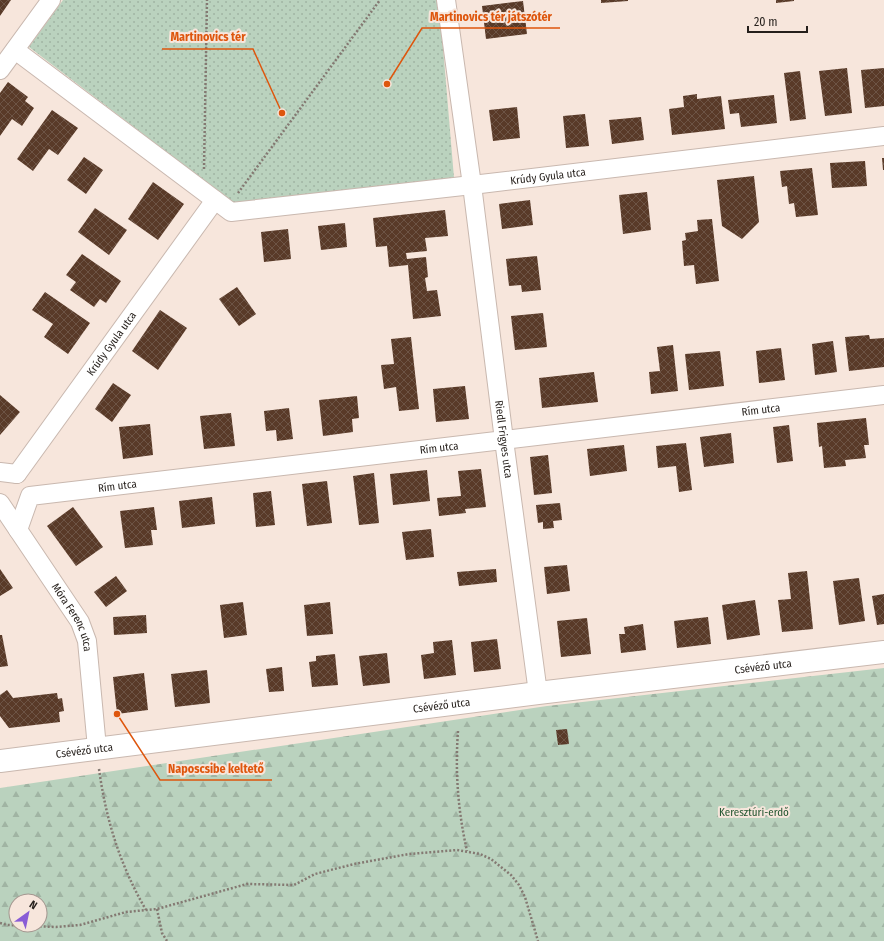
<svg xmlns="http://www.w3.org/2000/svg" width="884" height="941" font-family="'Fira Sans Condensed',sans-serif">
<defs>
<pattern id="forest-firs" width="22" height="20" patternUnits="userSpaceOnUse"><rect width="22" height="20" fill="#bad2be"/><path d="M5 1l3.5 6h-7zM16 11l3.5 6h-7z" fill="#a0b4a3"/></pattern>
<pattern id="park-dots" width="8" height="8" patternUnits="userSpaceOnUse"><rect width="8" height="8" fill="#bad2be"/><path d="M2 2h.1M6 6h.1" fill="none" stroke="#a0b4a3" stroke-width="1.8" stroke-linecap="round"/></pattern>
<pattern id="building-cross-hatch" width="8" height="8" patternUnits="userSpaceOnUse"><rect width="8" height="8" fill="#593a28"/><path d="M0 0l8 8M0 8l8-8" fill="none" stroke="#6d5445"/></pattern>
</defs>
<rect width="100%" height="100%" fill="#f7e6dc"/>
<path fill="url(#forest-firs)" fill-rule="evenodd" d="M884,668V941H0V788L547,706ZM16,901H40V925H16Z"/>
<path fill="url(#park-dots)" d="M63,0H439L454,178L236,205L29,47Z"/>
<g fill="url(#building-cross-hatch)">
<path d="M0,0H11L0,16Z"/>
<path d="M601,0H628V1L601,3Z"/>
<path d="M776,0H794V1L776,3Z"/>
<path d="M523,1L527,34L486,39L482,6Z"/>
<path d="M847,68L852,113L825,116L819,71Z"/>
<path d="M884,68V106L865,108L861,70Z"/>
<path d="M800,71L806,119L790,121L784,73Z"/>
<path d="M8,82L28,97L25,101L34,108L22,126L12,119L0,136V93Z"/>
<path d="M697,94V99L721,96L725,129L672,135L669,109L684,107L683,96Z"/>
<path d="M774,95L777,123L741,127L739,113L730,114L728,100Z"/>
<path d="M517,107L520,138L493,141L489,110Z"/>
<path d="M52,110L78,128L58,155L49,149L33,171L17,159Z"/>
<path d="M585,114L589,146L566,148L563,116Z"/>
<path d="M641,117L644,140L612,144L609,120Z"/>
<path d="M84,157L103,170L86,194L67,180Z"/>
<path d="M882,158H884V170H883Z"/>
<path d="M865,161L867,186L832,188L830,163Z"/>
<path d="M812,168L818,215L796,217L794,203L789,204L787,186L782,187L780,171Z"/>
<path d="M754,176L759,222L742,239L722,226L717,180Z"/>
<path d="M153,182L184,204L158,240L128,219Z"/>
<path d="M647,192L651,230L623,234L619,195Z"/>
<path d="M530,200L533,225L502,229L499,204Z"/>
<path d="M95,208L127,230L109,255L78,232Z"/>
<path d="M445,210L448,236L425,238L427,251L406,253L407,259L426,257L428,277L425,278L427,291L437,290L441,316L413,319L408,265L389,267L387,246L376,247L373,218Z"/>
<path d="M712,219L719,281L696,284L694,265L684,266L682,241L686,240L685,233L698,231L697,220Z"/>
<path d="M345,223L347,247L321,250L318,226Z"/>
<path d="M288,229L291,259L264,262L261,232Z"/>
<path d="M82,254L121,281L106,303L100,299L94,307L70,290L76,282L66,275Z"/>
<path d="M537,256L541,290L522,292L521,285L509,286L506,259Z"/>
<path d="M237,287L256,314L239,326L219,299Z"/>
<path d="M45,292L90,323L68,354L44,337L53,324L32,310Z"/>
<path d="M160,310L187,328L158,370L132,351Z"/>
<path d="M543,313L547,347L515,350L511,316Z"/>
<path d="M869,335L870,339L884,338V367L849,371L845,337Z"/>
<path d="M411,337L419,409L399,411L396,387L384,389L381,365L394,364L391,339Z"/>
<path d="M833,341L837,372L815,375L812,344Z"/>
<path d="M673,345L678,391L651,394L649,372L660,371L657,347Z"/>
<path d="M781,348L785,380L759,383L756,351Z"/>
<path d="M720,351L724,386L689,390L685,354Z"/>
<path d="M594,372L598,402L542,408L539,378Z"/>
<path d="M113,383L131,395L112,422L95,409Z"/>
<path d="M465,386L469,419L436,422L433,389Z"/>
<path d="M0,395L20,412L0,435Z"/>
<path d="M357,396L359,418L352,419L353,432L323,436L319,400Z"/>
<path d="M289,408L293,439L277,441L276,430L266,431L264,411Z"/>
<path d="M231,413L235,446L204,449L200,416Z"/>
<path d="M866,418L869,445H864L866,458L845,460L846,466L824,468L822,446L819,447L817,423Z"/>
<path d="M150,424L153,455L123,459L119,427Z"/>
<path d="M789,425L793,461L777,463L773,427Z"/>
<path d="M731,433L734,463L704,467L700,437Z"/>
<path d="M686,443L692,490L679,492L676,466L658,468L656,446Z"/>
<path d="M624,445L627,471L590,476L587,449Z"/>
<path d="M548,455L552,493L534,495L530,457Z"/>
<path d="M481,469L486,507L465,509L466,513L439,516L437,498L461,496L458,471Z"/>
<path d="M427,470L430,501L393,505L390,474Z"/>
<path d="M374,473L379,523L359,525L353,476Z"/>
<path d="M327,481L332,523L307,526L302,484Z"/>
<path d="M271,491L275,525L256,527L253,493Z"/>
<path d="M212,497L215,524L182,528L179,501Z"/>
<path d="M560,503L562,520L553,521L554,528L543,529V522L538,523L536,505Z"/>
<path d="M73,507L103,547L76,566L47,526Z"/>
<path d="M154,507L157,530H151L153,545L125,548L120,511Z"/>
<path d="M431,529L434,557L406,560L402,532Z"/>
<path d="M567,565L570,591L547,594L544,567Z"/>
<path d="M0,569L13,588L0,596Z"/>
<path d="M496,569L497,582L459,586L457,572Z"/>
<path d="M807,571L813,629L782,632L778,600L791,599L788,573Z"/>
<path d="M116,576L127,591L106,607L94,592Z"/>
<path d="M859,578L865,621L839,625L833,581Z"/>
<path d="M884,594V624L877,625L872,596Z"/>
<path d="M755,600L760,635L727,640L722,605Z"/>
<path d="M243,602L247,635L224,638L220,605Z"/>
<path d="M330,602L333,634L307,636L304,605Z"/>
<path d="M146,615L147,633L114,635L113,617Z"/>
<path d="M708,617L711,644L677,648L674,621Z"/>
<path d="M587,618L591,654L561,657L557,621Z"/>
<path d="M643,624L646,650L621,653L619,634H625L624,627Z"/>
<path d="M0,635H2L8,666L0,667Z"/>
<path d="M497,639L501,669L474,672L471,642Z"/>
<path d="M452,640L456,675L424,679L421,655L434,653L433,642Z"/>
<path d="M387,653L390,683L363,686L359,656Z"/>
<path d="M335,654L338,685L312,687L309,662L316,661V656Z"/>
<path d="M282,667L284,691L269,692L266,669Z"/>
<path d="M207,670L210,703L175,707L171,674Z"/>
<path d="M144,673L148,710L117,714L113,677Z"/>
<path d="M7,690L13,698L57,693L58,699L62,698L64,711L59,712L60,722L9,728L0,716V695Z"/>
<path d="M567,729L569,744L558,745L556,730Z"/>
</g>
<g fill="none" stroke-linecap="round" stroke-linejoin="round">
<g stroke="#c9b8af" stroke-width="20">
<g id="street">
<path id="s1" d="M446,0L472,185L504,440L538,693"/>
<path id="s2" d="M15,50L231,212L472,185L884,136"/>
<path d="M0,70L51,0"/>
<path d="M0,472L17,474"/>
<path id="s3" d="M17,474L215,200"/>
<path id="s4" d="M0,503L80,622L87,641L97,748"/>
<path id="s5" d="M18,530L30,496L884,395"/>
</g>
</g>
<g stroke="#c9b8af" stroke-width="24">
<g id="secondary">
<path id="s6" d="M0,761L538,693L884,652"/>
</g>
</g>
<g stroke="#847972" stroke-width="2.5" stroke-dasharray="2 2" stroke-linecap="butt">
<path d="M204,169L207,0"/>
<path d="M238,193L380,0"/>
<path d="M458,731C455,772 458,811 467,851"/>
<path d="M99,769C106,820 120,865 146,910"/>
<path d="M157,909L162,933L167,941"/>
<path d="M0,923L7,925L56,927L80,925L126,912L157,909L247,884L294,885L315,874L354,864L409,854L457,850L480,854L491,859L511,875L519,885L525,897L538,941"/>
</g>
<use href="#street" stroke="#fff" stroke-width="18"/>
<use href="#secondary" stroke="#fff" stroke-width="22"/>
</g>
<g text-anchor="middle" dominant-baseline="central" stroke-width="4" stroke-linejoin="round" paint-order="stroke">
<g font-size="11" fill="#251f1b" stroke="#f7e6dc">
<text stroke="none"><textPath href="#s2" startOffset="589">Krúdy Gyula utca</textPath></text>
<text stroke="none"><textPath href="#s3" startOffset="161">Krúdy Gyula utca</textPath></text>
<text stroke="none"><textPath href="#s5" startOffset="772">Rím utca</textPath></text>
<text stroke="none"><textPath href="#s1" startOffset="443">Riedl Frigyes utca</textPath></text>
<text stroke="none"><textPath href="#s5" startOffset="448">Rím utca</textPath></text>
<text stroke="none"><textPath href="#s5" startOffset="124">Rím utca</textPath></text>
<text stroke="none"><textPath href="#s4" startOffset="136">Móra Ferenc utca</textPath></text>
<text stroke="none"><textPath href="#s6" startOffset="769">Csévéző utca</textPath></text>
<text stroke="none"><textPath href="#s6" startOffset="445">Csévéző utca</textPath></text>
<text stroke="none"><textPath href="#s6" startOffset="85">Csévéző utca</textPath></text>
</g>
<g font-size="11" fill="#20542e" stroke="#f7e6dc">
<text x="754" y="812">Keresztúri-erdő</text>
</g>
</g>
<path fill="none" stroke="#de560d" stroke-width="1.5" d="M387 84L422 28H560M282 113L253 49H162M117 714L160 780H272"/>
<g fill="#de560d" stroke="#f7e6dc" stroke-width="1.5">
<circle cx="387" cy="84" r="4"/>
<circle cx="282" cy="113" r="4"/>
<circle cx="117" cy="714" r="4"/>
</g>
<g font-size="12" text-anchor="middle" font-weight="bold" fill="#de560d" stroke="#f7e6dc" stroke-width="4" stroke-linejoin="round" paint-order="stroke">
<text x="491" y="21">Martinovics tér játszótér</text>
<text x="208" y="41">Martinovics tér</text>
<text x="216" y="773">Naposcsibe keltető</text>
</g>
<g transform="translate(28 913) rotate(33)"><circle r="19" fill="#f7e6dc" stroke="#a3968f"/>
<path d="M0-3L7 15L0 10L-7 15Z" fill="#895cd6"/>
<text y="-6" font-size="11" font-weight="bold" text-anchor="middle" fill="#251f1b">N</text>
</g>
<path d="M748 26v6h59v-6" fill="none" stroke="#251f1b" stroke-width="2"/>
<text x="754" y="26" font-size="12" fill="#251f1b" stroke="#f7e6dc" stroke-width="3" paint-order="stroke">20 m</text>
</svg>
